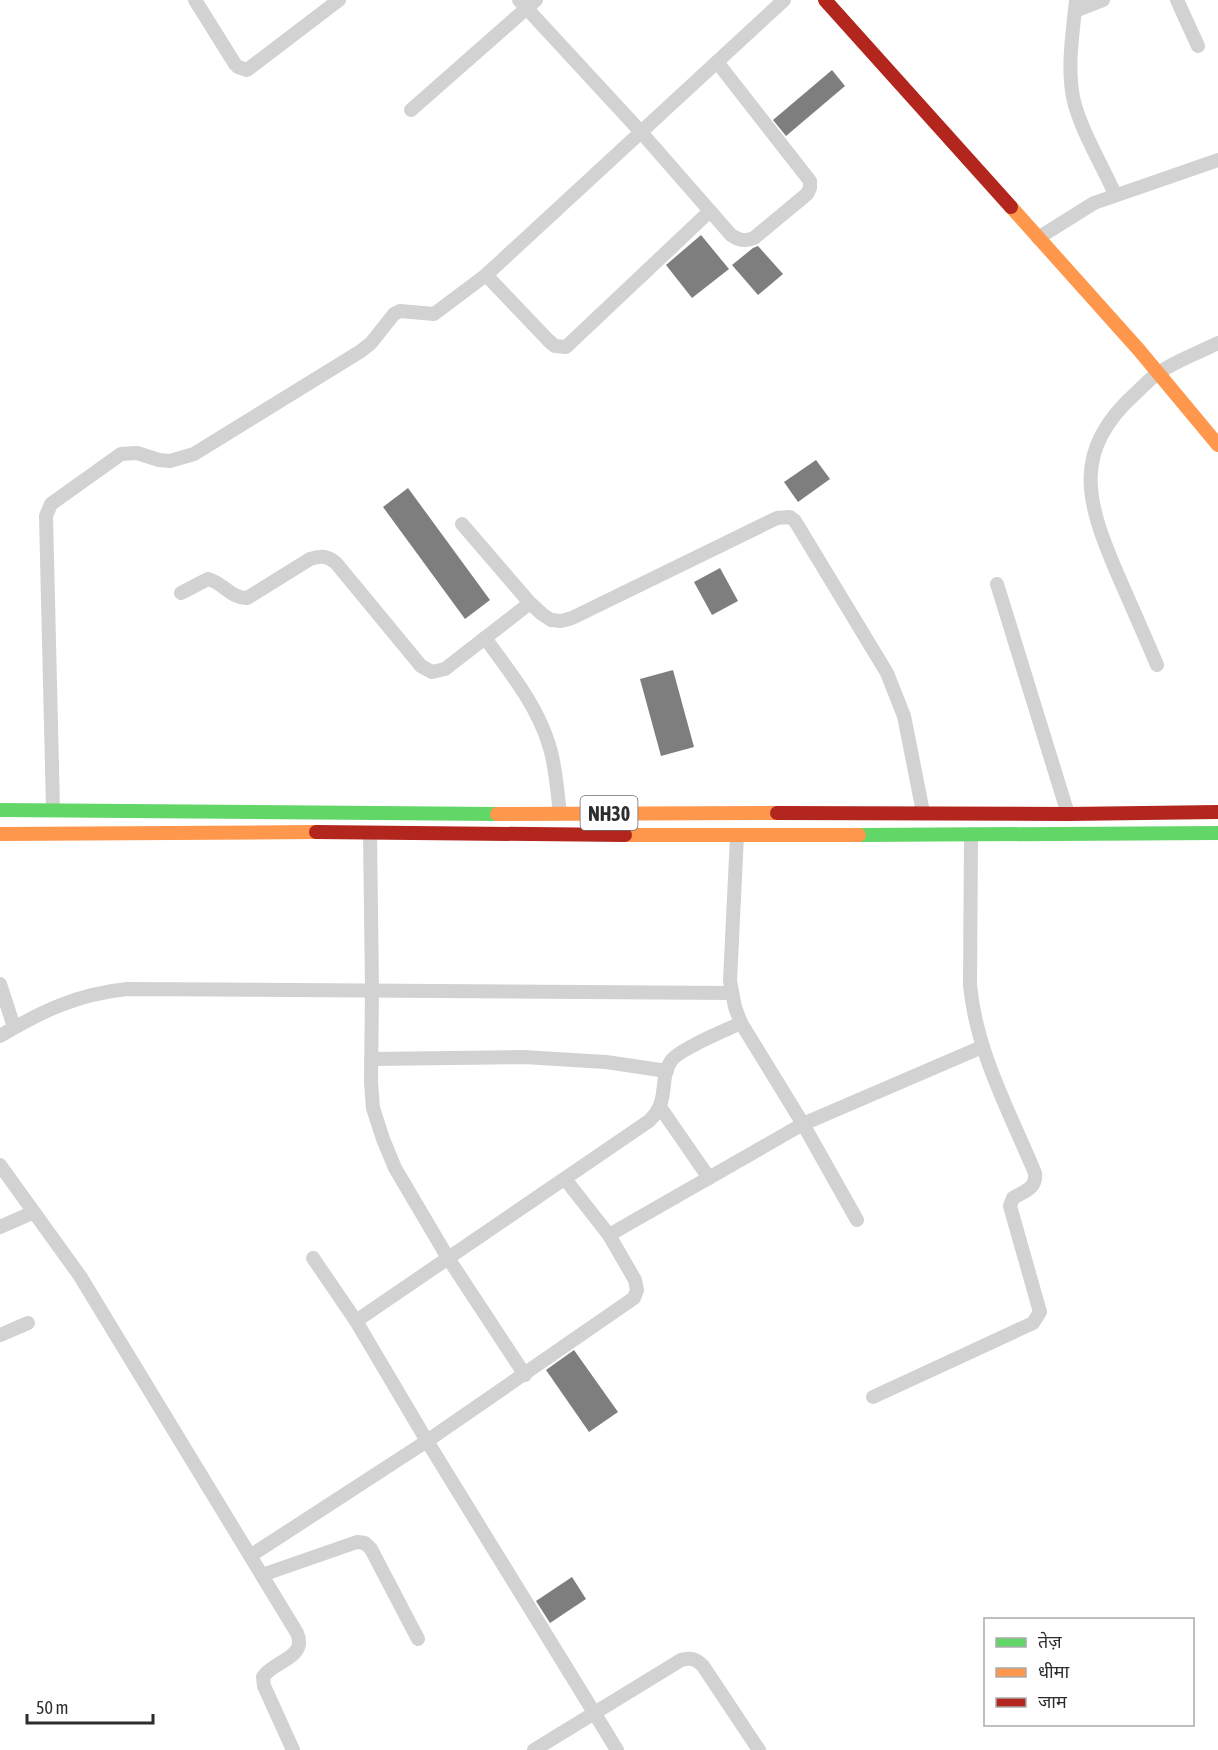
<svg xmlns="http://www.w3.org/2000/svg" width="1218" height="1750" font-family="'Asap Condensed','Noto Sans Devanagari',sans-serif">
<rect width="100%" height="100%" fill="#fff"/>
<g fill="#7e7e7e">
<path d="M832,70L845,86L786,136L773,120Z"/>
<path d="M701,235L729,269L692,298L666,265Z"/>
<path d="M758,246L783,274L758,295L732,265L753,248Z"/>
<path d="M816,460L830,479L798,502L784,482Z"/>
<path d="M408,488L490,600L465,619L383,507Z"/>
<path d="M720,568L738,601L712,615L694,582Z"/>
<path d="M673,670L694,747L661,756L640,679Z"/>
<path d="M574,1350L618,1412L589,1432L546,1370Z"/>
<path d="M572,1577L586,1599L550,1623L536,1601Z"/>
</g>
<g fill="none" stroke-linecap="round" stroke-linejoin="round">
<g stroke="#d2d2d2" stroke-width="14">
<path d="M195,0L235,64L238,67L247,70L339,0"/>
<path d="M519,0L640,131L731,235C739,240 744,242 754,238L807,194L810,188V181L717,62"/>
<path d="M1076,0C1073,31 1067,66 1073,97C1079,127 1102,165 1115,194"/>
<path d="M1177,0L1198,46"/>
<path d="M1075,11L1103,0"/>
<path d="M411,110L536,0"/>
<path d="M1038,238L1094,203L1218,160"/>
<path d="M486,275L549,341L555,346L566,347L710,211"/>
<path d="M462,524L530,603L542,614L551,620L561,621L572,618L777,518L790,517L795,521L887,673L904,716L923,812"/>
<path d="M997,584L1068,814"/>
<path d="M181,593L208,579C222,582 232,599 247,598L310,559C321,555 328,556 336,563L421,666L432,672L445,669L530,603"/>
<path d="M485,638C509,671 537,705 549,745C556,766 557,791 560,813"/>
<path d="M1157,665C1144,634 1130,603 1117,573C1086,500 1071,451 1137,392C1143,386 1150,379 1157,374C1175,361 1198,353 1218,343"/>
<path d="M53,809L46,516L51,504L121,454L137,453L159,460L170,461L194,454L361,351L371,343L394,314L400,311L434,314L486,275L784,0"/>
<path d="M370,833L372,990L371,1082L373,1108L383,1139L395,1168L448,1258L525,1375"/>
<path d="M737,836L730,981L735,1007L741,1023L803,1124L857,1220"/>
<path d="M0,984L14,1027"/>
<path d="M0,1036C42,1011 78,994 127,989L732,993"/>
<path d="M371,1059L524,1057L606,1062L667,1071"/>
<path d="M660,1107L709,1178"/>
<path d="M0,1165L80,1276L297,1633C308,1658 273,1661 263,1677L264,1686L293,1750"/>
<path d="M0,1227L34,1212"/>
<path d="M609,1235L803,1124L982,1047"/>
<path d="M313,1258L356,1321L427,1441L617,1750"/>
<path d="M356,1321L649,1121C671,1100 658,1080 671,1061C679,1049 726,1030 741,1023"/>
<path d="M0,1335L28,1323"/>
<path d="M873,1397L1033,1323L1040,1312L1010,1206L1013,1198C1024,1191 1037,1189 1035,1173C1010,1113 976,1051 970,985L971,834"/>
<path d="M250,1556L427,1441L634,1298L637,1290L635,1280L609,1235L565,1179"/>
<path d="M262,1575L357,1542L365,1543L371,1549L418,1639"/>
<path d="M534,1750L681,1660C691,1657 696,1659 703,1666L759,1750"/>
</g>
<g stroke="#63d668" stroke-width="14">
<path d="M0,810L497,814"/>
<path d="M859,835L1218,833"/>
</g>
<g stroke="#ff974d" stroke-width="14">
<path d="M1011,207L1139,350L1218,445"/>
<path d="M497,814L777,813"/>
<path d="M0,834L316,832"/>
<path d="M625,835H859"/>
</g>
<g stroke="#b3261e" stroke-width="14">
<path d="M825,0L1011,207"/>
<path d="M777,813L1068,814L1218,812"/>
<path d="M316,832L625,835"/>
</g>
</g>
<g text-anchor="middle" dominant-baseline="central" stroke-width="6" stroke-linejoin="round" paint-order="stroke">
<rect fill="#fff" stroke="#6c6c6c" stroke-width="1.5" x="580.5" y="796" width="57" height="34" rx="4.5"/>
<g font-size="20" font-weight="bold" fill="#2d2d2d">
<text x="609" y="813">NH30</text>
</g>
</g>
<rect x="984" y="1618" width="210" height="108" fill="#ffffff" stroke="#ababab" stroke-width="1.5"/>
<rect x="996" y="1638" width="30" height="9" fill="#63d668" stroke="#ababab" stroke-width="1.5"/>
<text x="1038" y="1648" font-size="18" fill="#2d2d2d">तेज़</text>
<rect x="996" y="1668" width="30" height="9" fill="#ff974d" stroke="#ababab" stroke-width="1.5"/>
<text x="1038" y="1678" font-size="18" fill="#2d2d2d">धीमा</text>
<rect x="996" y="1698" width="30" height="9" fill="#b3261e" stroke="#ababab" stroke-width="1.5"/>
<text x="1038" y="1708" font-size="18" fill="#2d2d2d">जाम</text>
<path d="M27 1714v9h126v-9" fill="none" stroke="#2d2d2d" stroke-width="3"/>
<text x="36" y="1714" font-size="18" fill="#2d2d2d" stroke="#ffffff" stroke-width="4.5" paint-order="stroke">50 m</text>
</svg>
